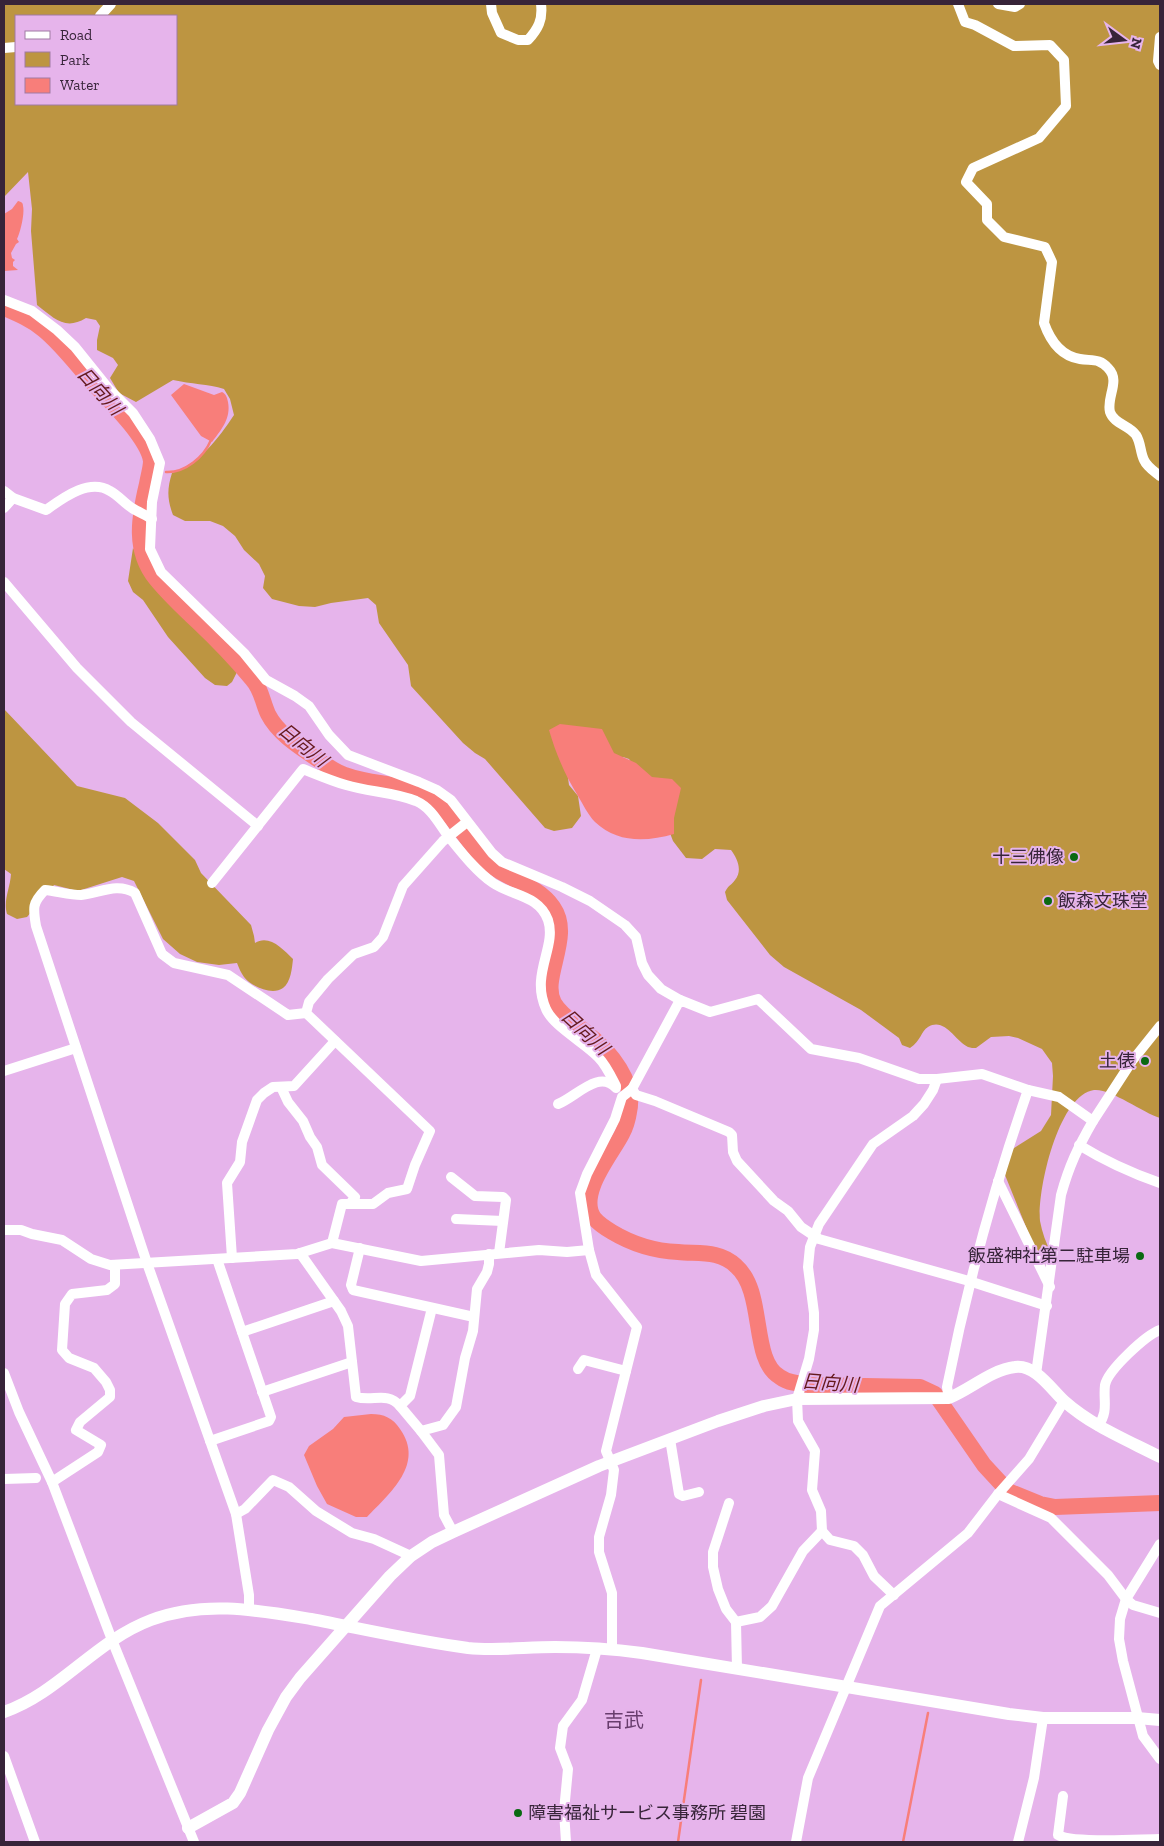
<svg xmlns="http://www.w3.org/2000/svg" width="1164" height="1846" font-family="'Zilla Slab','Noto Sans JP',serif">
<rect width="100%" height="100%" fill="#e6b4eb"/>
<g fill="#bd9541" fill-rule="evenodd">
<path d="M4,4H1160V1118C1142,1112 1110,1088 1094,1090C1058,1095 1037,1191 1040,1221C1042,1232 1046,1243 1051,1253L1037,1254L1005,1175L1011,1150L1041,1131L1051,1115L1053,1076L1052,1063L1042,1049L1018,1038L1009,1036L991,1037L976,1048C973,1048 971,1048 968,1047C955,1041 945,1017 928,1027C921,1031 921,1041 910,1048L902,1045L899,1038L861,1010L784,967L770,955L727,900L725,892C729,884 732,885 735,880C743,870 737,858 731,850L715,849L702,859L686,858L673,841L649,778L633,765L629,759L623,757L566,764L569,785L578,796L581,816L572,828L554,831L545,828L485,759L475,753L463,743L411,686L408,665L379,623L376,605L368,598L331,603L315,607L299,606L272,599L263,588L265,576L259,564L244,550L235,536L223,526L210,521H185L173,515C167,499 167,489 172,473C199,464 219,438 234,415L230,399L224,389C208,384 191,384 173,380L136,402L119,393L110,378L118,365L113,358L97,350V340L100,326L96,320L86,318C65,331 54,318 37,305L31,231L32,209L28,172L4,197ZM16,16H176V104H16Z"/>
<path d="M133,548C139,559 144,569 152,578C177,609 221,635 237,672L232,682L227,686L215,685L205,678L168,637L143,600L133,592L128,581Z"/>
<path d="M4,709L77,786L125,798L158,823L195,860L201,873L251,925L254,936L255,943C269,934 283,949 293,959C292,968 291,982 283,988C272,996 251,986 244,977C241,973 239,968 237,963L219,965L197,962L180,954L163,939L134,881L122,877L78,891L54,885L27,917L17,919L7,914C3,900 10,889 11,874L4,869Z"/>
</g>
<g fill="#f87e7a">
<path d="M18,201C21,202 23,202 23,206C25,214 20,233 17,239L19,242L16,244L11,253L12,258L15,260L13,262V266L18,270L4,271V214L12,209Z"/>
<path d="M184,384L214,395L222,392C226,394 227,397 228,402C231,418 222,429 212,442L201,436L171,395Z"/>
<path d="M560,724L602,729L614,753L636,763L652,777L672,779L681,788L674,818V834C646,842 617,843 595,822C588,815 583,804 578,796C565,775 556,754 549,730Z"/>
<path d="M371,1414C384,1414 393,1418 400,1429C425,1464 390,1493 367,1517H356L327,1504L317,1486L304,1455L309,1446L333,1429L344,1417Z"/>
</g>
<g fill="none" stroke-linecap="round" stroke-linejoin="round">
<g stroke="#f87e7a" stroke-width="2.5">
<path d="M166,472C185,473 204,457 211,440"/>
<path d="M678,1842L701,1680"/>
<path d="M903,1842L928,1713"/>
</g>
<path stroke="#f87e7a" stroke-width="16" d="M4,308C18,314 32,320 44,330C62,345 76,364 91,381C107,398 148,438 151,461C151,468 148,477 147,484C139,517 133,551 156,579C169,595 184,609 199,623C218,641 236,660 252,679C262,690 262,701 268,714C278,734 301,748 319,760C327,766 336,772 345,775C369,784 397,783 421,792C449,804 466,844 489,864C509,881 537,884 553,907C574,937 540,978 554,1003C562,1017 577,1024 588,1034C610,1051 636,1082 629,1112C628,1119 625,1128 622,1134C612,1154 577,1194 594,1218C598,1223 607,1229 612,1232C632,1244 655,1251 678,1252C698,1254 720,1250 736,1266C766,1292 750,1360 780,1377C788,1383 799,1384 809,1385L920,1387L935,1394L984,1465L1008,1491L1040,1504L1055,1507L1160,1503"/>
<g stroke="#fff" stroke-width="10">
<path d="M491,4L492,13L501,33L518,40H528C538,29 543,20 541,4"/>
<path d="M958,4L965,22L975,25L1014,46L1050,45L1064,60L1066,106L1039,138L973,168L966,182L987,204V220L1004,237L1045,247L1052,262L1044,323C1050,340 1061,356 1080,359C1091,361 1100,358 1108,368C1121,381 1106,397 1110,412C1114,424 1129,425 1136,435C1141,443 1140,452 1144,460C1147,467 1155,472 1160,476"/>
<path d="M998,4L1015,7L1020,4"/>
<path d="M100,16L111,4"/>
<path d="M1160,37L1158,61L1160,65"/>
<path d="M4,48L16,47"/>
<path d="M4,300L32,311L57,330L75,347L108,388L133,413L150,439L160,463L152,502L150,549L161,572L244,653L266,680L295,696L309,706L329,735L348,755L419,782L437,790L451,800L492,853L502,862L562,887L590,901L625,925L636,937L642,963L648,975L661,989L680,1000"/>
<path d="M4,491L13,498L46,510C63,498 89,478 110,491C118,495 124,503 132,508C138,512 146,515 152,519"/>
<path d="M4,508L13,498"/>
<path d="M4,582L77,668L131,722L258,826"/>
<path d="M212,883L303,769C318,775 332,781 346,785C369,792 394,792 416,801C432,808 439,824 449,837C462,853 476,871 493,883C512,896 539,895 548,920C557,947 530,974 546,1009C553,1026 585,1043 598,1057C606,1065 611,1076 616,1086"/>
<path d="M306,1013L288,1015L228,975L174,963L162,954L135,893C117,882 100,893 81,895C70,895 56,891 45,890C32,903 33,908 36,926L147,1263L236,1514L245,1509L273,1480L289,1487L316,1511L352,1533L374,1539L411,1556"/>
<path d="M4,1071L76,1048"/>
<path d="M281,1087L288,1102L303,1121L310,1137L317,1147L322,1165L355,1197L350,1204"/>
<path d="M632,1089L636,1095L655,1101L729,1132L732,1135L733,1152L737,1161L774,1201L788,1211L801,1227L819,1239L969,1281L1047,1306"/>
<path d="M558,1104C576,1097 599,1069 616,1088"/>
<path d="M1093,1121L1132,1061L1160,1026"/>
<path d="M1079,1145C1105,1161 1131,1173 1160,1183"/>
<path d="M451,1177L475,1196L503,1197L506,1200L499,1253"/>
<path d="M998,1181L1050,1287"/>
<path d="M456,1219L503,1221"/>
<path d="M4,1230H21L32,1234L62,1240L91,1259L110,1265L297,1254L332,1243L421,1261L539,1250L567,1252L589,1250"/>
<path d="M332,1243L342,1204H373L388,1193L407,1189L415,1165L430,1131L306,1013L309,1002L328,979L354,954L374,947L383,937L403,886L443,841L467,822"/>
<path d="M360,1248L351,1285L353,1290L474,1317"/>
<path d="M300,1253L341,1311L348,1326L356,1397C373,1402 387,1391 400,1406"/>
<path d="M232,1258L227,1183L240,1162L242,1142L257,1100L264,1093L273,1087L294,1086L335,1041"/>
<path d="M115,1265V1284L107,1290L72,1294L65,1304L62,1350L69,1358L94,1368L106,1382L110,1390V1397L80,1422L76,1430L101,1445L98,1452L52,1482L112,1640L194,1842"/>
<path d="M242,1332L334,1301"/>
<path d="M578,1369L584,1360L626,1371"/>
<path d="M4,1373L19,1412L52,1482"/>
<path d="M262,1392L352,1362"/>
<path d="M949,1398L947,1387C967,1286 994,1187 1028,1090"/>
<path d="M1098,1426C1109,1411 1103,1401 1105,1385C1108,1370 1146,1335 1160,1330"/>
<path d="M421,1431L400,1406L410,1396L432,1308"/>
<path d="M670,1439L679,1494L683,1496L699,1492"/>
<path d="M210,1441L269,1421L271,1417L217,1259"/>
<path d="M4,1479L36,1478"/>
<path d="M998,1494L1051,1518L1108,1575L1126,1599L1133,1605L1160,1613"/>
<path d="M729,1503L713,1552V1567L718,1589L726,1609L736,1622L737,1669"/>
<path d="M236,1514L249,1595V1609"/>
<path d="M453,1532L444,1515L439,1455L421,1431L443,1425L456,1407L465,1358L473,1331L477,1289L487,1272L489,1264V1254"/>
<path d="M1160,1544L1126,1599L1120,1619L1119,1639L1123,1661L1143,1736L1160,1759"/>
<path d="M894,1595L874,1576L863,1555L854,1546L830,1540L822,1531L821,1511L812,1490L815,1451L798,1421L797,1399L809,1359L814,1330V1313L808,1267L810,1247L819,1224L873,1144L913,1116L924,1104L933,1090L937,1079"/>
<path d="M736,1622L760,1617L772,1606L803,1551L822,1531"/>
<path d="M612,1649V1593L599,1552V1537L611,1495L614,1470L606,1451L637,1327L596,1275L589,1250L580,1193L587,1174L615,1119L622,1097L632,1089L680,1000L710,1012L758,999L811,1049L859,1058L919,1079H937L982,1074L1028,1090L1059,1097L1093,1121C1078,1147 1069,1166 1061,1195L1036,1374"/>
<path d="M4,1756L35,1842"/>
<path d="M1063,1796L1058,1835C1073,1844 1140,1839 1160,1839"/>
<path d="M566,1842L564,1811L568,1769L560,1748L563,1726L582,1700L597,1649"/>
<path d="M796,1842L808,1778L880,1606L968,1533L998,1494L1029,1459L1064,1401"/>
<path d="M1018,1842L1034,1778L1043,1718"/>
</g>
<g stroke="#fff" stroke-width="12">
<path d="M4,1712C59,1693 95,1641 151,1620C203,1600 257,1610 311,1619C363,1629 415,1641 468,1648C497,1651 526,1647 555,1647C584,1647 613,1649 642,1653L1009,1714L1043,1718H1137L1160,1720"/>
<path d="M188,1828L233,1803L240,1793L268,1730L286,1697L300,1678L390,1576L411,1556L432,1542L453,1532L599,1466L718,1421L764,1406L797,1399L949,1398C971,1389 991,1370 1015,1367C1035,1364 1051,1389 1064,1401C1092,1426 1127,1440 1160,1457"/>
</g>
</g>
<g fill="#0a6912" stroke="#e6b4eb" stroke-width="2">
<circle cx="1074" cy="857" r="5"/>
<circle cx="1048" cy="901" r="5"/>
<circle cx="1145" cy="1061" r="5"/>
<circle cx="1140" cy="1256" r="5"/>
<circle cx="518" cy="1813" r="5"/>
</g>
<g text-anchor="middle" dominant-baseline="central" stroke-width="4" stroke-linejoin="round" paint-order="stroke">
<g font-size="18" fill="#372439" stroke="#e6b4eb" text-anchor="end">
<text x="1064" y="857">十三佛像</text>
<text x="1058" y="901" text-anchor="start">飯森文珠堂</text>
<text x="1135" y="1061">土俵</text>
<text x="1130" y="1256">飯盛神社第二駐車場</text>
<text x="528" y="1813" text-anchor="start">障害福祉サービス事務所 碧園</text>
</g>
<g font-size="19" font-style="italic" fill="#65191c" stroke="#e6b4eb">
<text transform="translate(100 391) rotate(48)">日向川</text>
<text transform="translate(303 745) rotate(39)">日向川</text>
<text transform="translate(585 1032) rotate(43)">日向川</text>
<text transform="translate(830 1383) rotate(4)">日向川</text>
</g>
<g font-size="20" fill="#683d6d" stroke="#e6b4eb">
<text x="624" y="1720">吉武</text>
</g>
</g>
<rect width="1164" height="1846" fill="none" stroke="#372439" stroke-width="10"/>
<rect x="15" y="15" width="162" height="90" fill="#e6b4eb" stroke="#a07aa4"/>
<rect x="25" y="31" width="25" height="8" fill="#ffffff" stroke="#a07aa4"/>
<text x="60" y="40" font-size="15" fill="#372439">Road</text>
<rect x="25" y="52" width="25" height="15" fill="#bd9541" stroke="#a07aa4"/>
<text x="60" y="65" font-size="15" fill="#372439">Park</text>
<rect x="25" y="78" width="25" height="15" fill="#f87e7a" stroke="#a07aa4"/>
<text x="60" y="90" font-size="15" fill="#372439">Water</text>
<g transform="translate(1124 40) rotate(105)" stroke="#e6b4eb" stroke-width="4" paint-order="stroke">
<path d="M0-4L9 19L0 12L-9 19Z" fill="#372439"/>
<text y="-8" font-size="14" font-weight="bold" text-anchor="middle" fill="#372439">N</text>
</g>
</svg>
